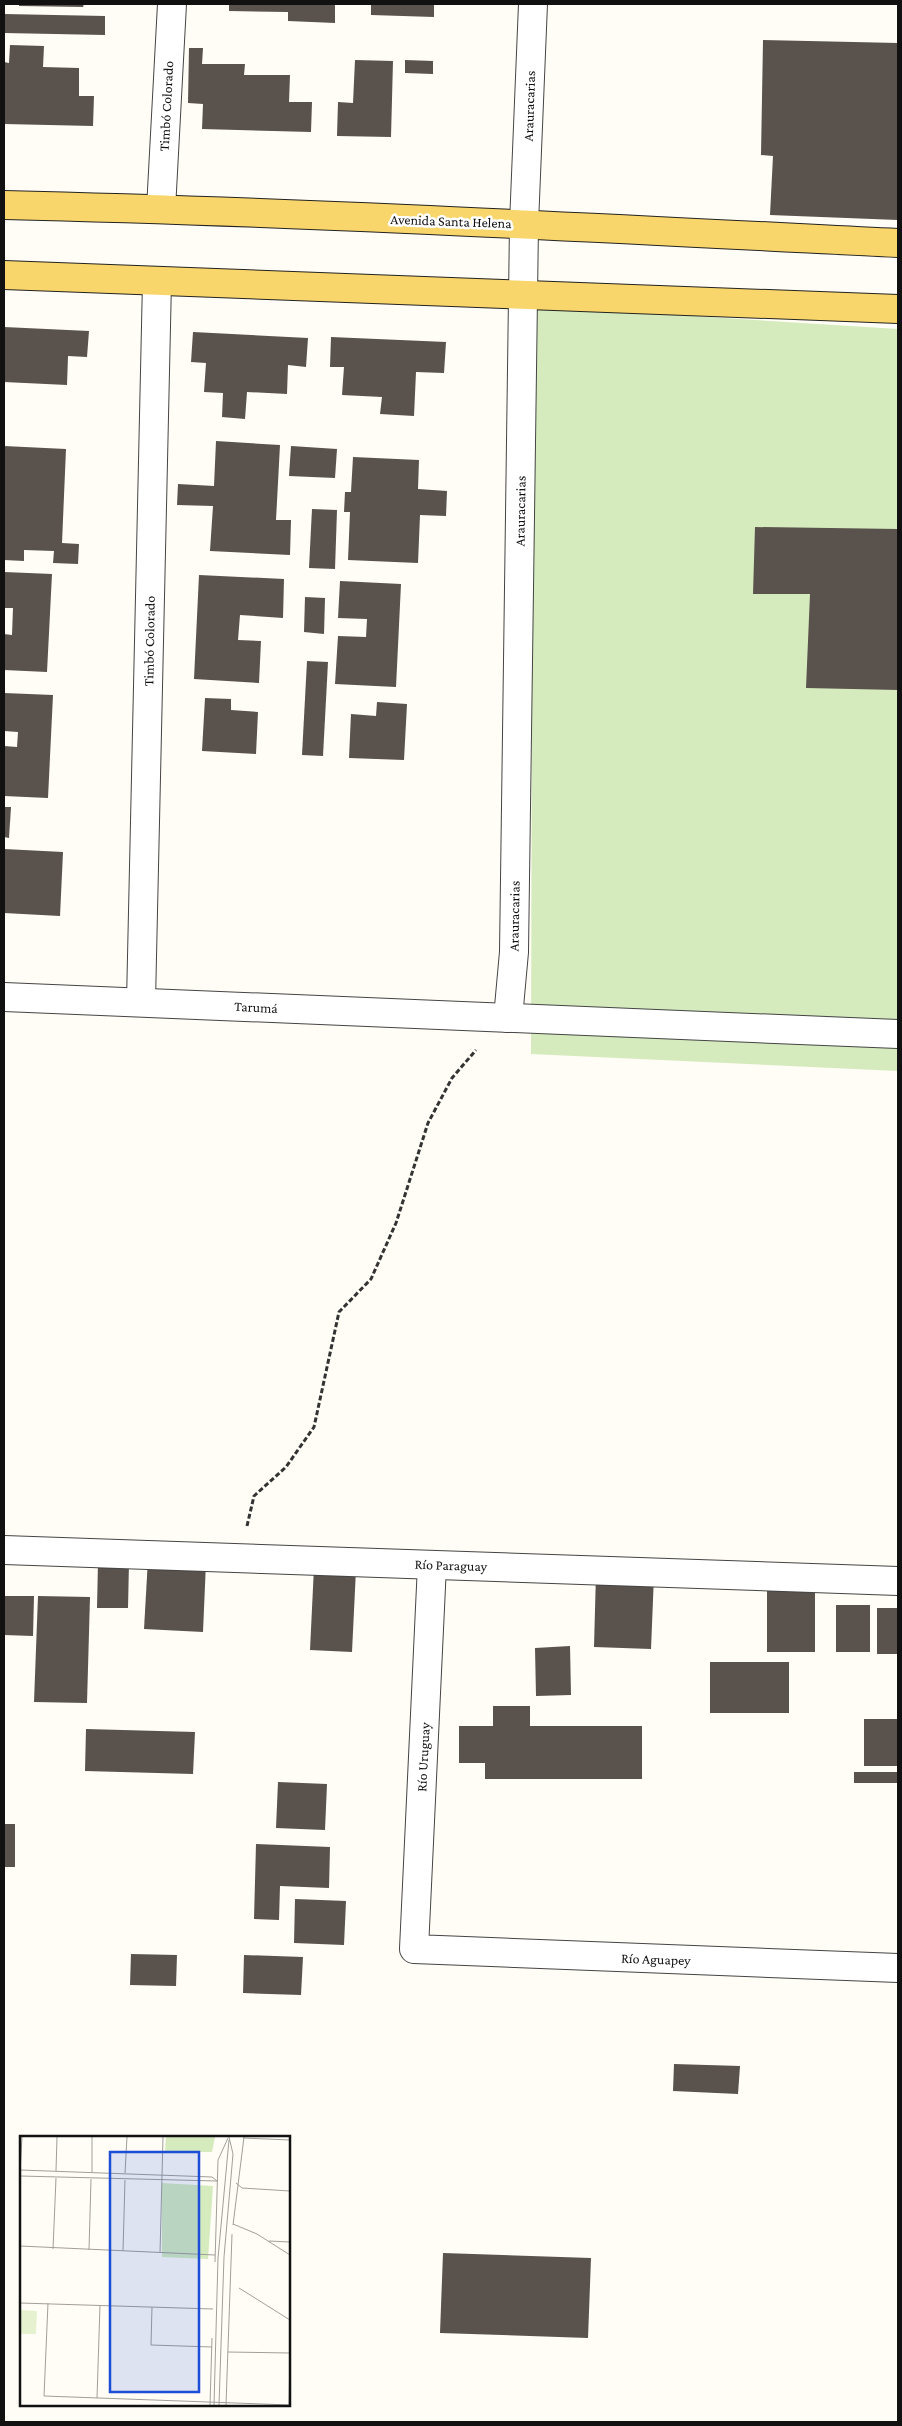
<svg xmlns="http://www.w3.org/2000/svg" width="902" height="2426" font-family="'Crimson Pro',serif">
<rect width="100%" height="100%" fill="#fffdf5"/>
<path fill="#d5ebbd" d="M533,306L898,329V1071L531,1054Z"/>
<g fill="#5a524d">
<path d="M19,4H84L83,7L19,6Z"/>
<path d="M229,4H335V23L288,21V12L229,11Z"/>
<path d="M371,4H434V17L371,15Z"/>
<path d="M4,14L105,16V35L4,33Z"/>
<path d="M763,40L898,43V220L770,215L773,156L761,155Z"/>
<path d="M10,45L44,46L43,67L79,68V96H94L93,126L4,124V62L9,63Z"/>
<path d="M189,48H203L202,64H245L244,75H290L289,102H312L311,132L202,129L203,104L188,103Z"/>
<path d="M355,60L393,61L391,137L337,136L338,102L353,103Z"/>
<path d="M405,60L433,61V74L405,73Z"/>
<path d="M4,327L89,331L87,357L68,356L67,385L4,382Z"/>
<path d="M193,332L308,338L306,367L288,365L287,394L247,392L245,419L222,417L223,393L204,392L206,363L191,362Z"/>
<path d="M331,337L446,342L444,373L416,372L414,416L380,414L382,397L342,395L344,367H330Z"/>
<path d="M216,441L280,445L276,520H291L290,555L210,551L213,506L177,505L178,484L214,486Z"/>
<path d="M4,446L66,449L62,543L79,544L78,564L53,563L54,551L24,550V561L4,560Z"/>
<path d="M291,446L337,449L335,478L289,476Z"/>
<path d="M353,457L419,460L418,489L447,491L446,516L420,515L418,563L348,560L350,512H344L345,492H351Z"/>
<path d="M312,509L337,510L335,569L309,568Z"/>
<path d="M755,527L898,529V690L806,688L810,594H753Z"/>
<path d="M4,572L52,574L47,672L4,670V634L12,635L13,608H4Z"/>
<path d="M199,575L284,579L283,618L240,615L238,640L261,641L259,683L194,679Z"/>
<path d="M340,581L401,584L396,687L335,684L338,636L366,637L367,619L338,618Z"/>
<path d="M305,597L325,598L324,634L304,632Z"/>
<path d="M307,661L328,662L323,756L302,755Z"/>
<path d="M4,693L53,695L48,798L4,796V746L17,747L18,732L4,731Z"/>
<path d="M205,698L231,699V710L258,712L256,754L202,751Z"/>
<path d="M377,702L407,704L404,760L349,758L351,714L376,716Z"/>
<path d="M4,807H11L9,838L4,837Z"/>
<path d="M4,849L63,852L60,916L4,913Z"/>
<path d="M148,1559L206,1562L203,1632L144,1629Z"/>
<path d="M98,1562H129L128,1608H97Z"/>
<path d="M314,1567L356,1569L352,1652L310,1650Z"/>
<path d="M596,1573L654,1575L651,1649L594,1647Z"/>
<rect x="767" y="1587" width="48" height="65"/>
<path d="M4,1596H34L33,1636L4,1635Z"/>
<path d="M38,1596L90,1597L87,1703L34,1702Z"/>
<rect x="836" y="1605" width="34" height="47"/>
<rect x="877" y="1608" width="21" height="46"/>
<path d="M570,1646L571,1695L536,1696L535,1648Z"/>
<rect x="710" y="1662" width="79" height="51"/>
<path d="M493,1706H530V1726H642V1779H485V1763H459V1726H493Z"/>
<rect x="864" y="1719" width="34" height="47"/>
<path d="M86,1729L195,1732L193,1774L85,1771Z"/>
<rect x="854" y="1772" width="44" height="11"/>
<path d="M278,1782L327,1784L325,1830L276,1828Z"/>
<rect x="4" y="1824" width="11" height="43"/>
<path d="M256,1844L330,1847L329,1888L280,1886L279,1920L254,1919Z"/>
<path d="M295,1899L346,1901L344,1945L294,1943Z"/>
<path d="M131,1954L177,1955L176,1986L130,1985Z"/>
<path d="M244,1955L303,1957L301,1995L243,1993Z"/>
<path d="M674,2064L740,2066L738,2094L673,2091Z"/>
<path d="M443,2253L591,2258L588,2338L440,2333Z"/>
</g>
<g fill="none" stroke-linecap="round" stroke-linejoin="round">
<g stroke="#444" stroke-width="30">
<g id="minor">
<path d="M161,209L172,4"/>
<path d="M4,997L898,1034"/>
<path d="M141,1002L157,281"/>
<path d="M508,1018L514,952L524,224L533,4"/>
<path d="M4,1550L898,1581"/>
<path d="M432,1565L414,1949L898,1968"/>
</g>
</g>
<g stroke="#222" stroke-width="30">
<g id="major">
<path d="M4,205C302,212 600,228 898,243"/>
<path d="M4,275L898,309"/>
</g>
</g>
<path stroke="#333" stroke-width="3" stroke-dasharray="5 2.5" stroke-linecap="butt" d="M247,1526L254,1496L286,1467L314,1427L339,1312L371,1279L396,1223L428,1123L452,1078L476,1050"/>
<use href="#minor" stroke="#fff" stroke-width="28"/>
<use href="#major" stroke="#f9d66b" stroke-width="28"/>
</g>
<g text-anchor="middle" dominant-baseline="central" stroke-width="5" stroke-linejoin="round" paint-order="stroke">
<g font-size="14" fill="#111" stroke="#fff">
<text transform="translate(166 106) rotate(-87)">Timbó Colorado</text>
<text transform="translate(529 106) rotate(-88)">Arauracarias</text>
<text transform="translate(451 221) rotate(2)">Avenida Santa Helena</text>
<text transform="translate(520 511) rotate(-89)">Arauracarias</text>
<text transform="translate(149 641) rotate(-89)">Timbó Colorado</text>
<text transform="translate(514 916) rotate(-89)">Arauracarias</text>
<text transform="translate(256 1007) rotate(3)">Tarumá</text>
<text transform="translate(451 1565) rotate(2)">Río Paraguay</text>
<text transform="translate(423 1757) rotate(-87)">Río Uruguay</text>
<text transform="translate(656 1959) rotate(2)">Río Aguapey</text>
</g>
</g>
<g transform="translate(20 2136)">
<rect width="270" height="270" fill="#fffdf5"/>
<path d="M146,1H195L192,16H145ZM142,47L193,50L188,123L142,121Z" fill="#d5ebbd"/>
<path d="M0,174L17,175L16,198H0Z" fill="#e6f2cf"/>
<path fill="none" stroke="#a09f9a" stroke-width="1" d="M223,2L270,4M0,34L192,41L197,45M36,35L37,1M72,36V1M0,37L2,1M105,37L107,1M0,40L197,45M216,47L222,52L270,55M213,88L237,98L270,119M213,89L224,1M249,105L270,106M0,110L195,119M33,113L36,42M69,114L71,43M103,115L105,44M140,117L143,1M195,126L198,24L208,2M219,152L270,184M0,167L193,173M28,167L24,260L270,269M132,171L131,209L192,211M208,216L270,217M77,262L80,169M190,269L192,202M194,269L198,122L209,4M199,269L204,121L213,18L209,1M206,269L212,98M269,269L270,218"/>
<path fill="#1d4ed8" fill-opacity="0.15" stroke="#1d4ed8" stroke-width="2.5" d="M90,16H179V256H90Z"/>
<rect width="270" height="270" fill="none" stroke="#111" stroke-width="2.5"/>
</g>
<rect width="902" height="2426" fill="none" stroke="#111111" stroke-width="10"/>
</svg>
